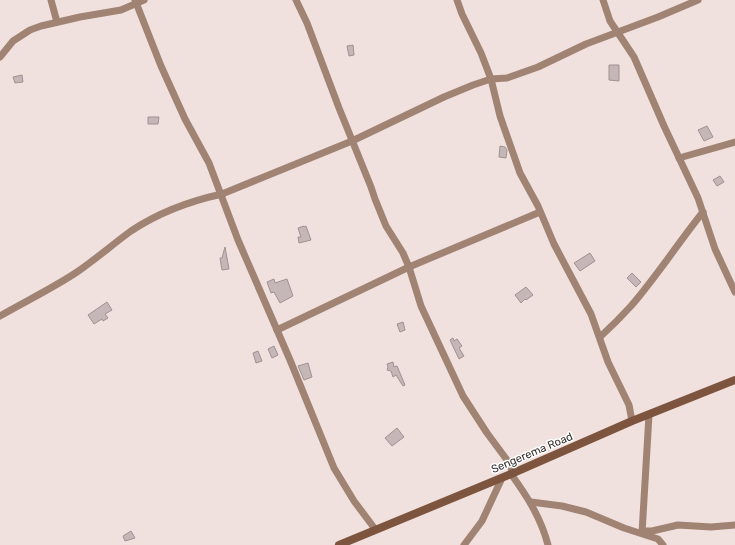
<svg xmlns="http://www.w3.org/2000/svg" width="735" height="545" font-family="Rubik,sans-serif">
<rect width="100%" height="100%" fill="#f0e1de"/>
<g fill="#c5b6b7" stroke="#a09192">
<path d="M353,45L354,55L349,56L347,46Z"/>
<path d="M609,65H619V81L609,80Z"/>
<path d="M22,75L23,82L15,83L13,77Z"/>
<path d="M148,117H159L158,124H148Z"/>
<path d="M707,126L713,137L704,141L698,130Z"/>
<path d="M500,146L505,147L507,150L506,158L499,157Z"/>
<path d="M720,176L724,182L717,186L713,180Z"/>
<path d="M304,226V227L306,226L311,240L299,243L298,237H301L298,228Z"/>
<path d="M225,247L229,269L222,270L220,258H222Z"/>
<path d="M590,253L595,261L580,271L574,263Z"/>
<path d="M632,273L641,282L636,287L627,278Z"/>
<path d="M274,279L275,283L287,279L293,296L280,303L274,292L271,293L267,282Z"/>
<path d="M526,287L533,295L526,300L525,299L521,303L515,295Z"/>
<path d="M107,302L112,310L105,314L108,318L103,321L102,319L94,324L88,315Z"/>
<path d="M403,322L405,330L400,332L397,324Z"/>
<path d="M453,338L454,341L457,339L462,346L459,348L464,356L459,359L450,340Z"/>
<path d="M274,346L278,355L272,358L268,349Z"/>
<path d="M258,351L262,361L256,363L253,353Z"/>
<path d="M393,362L394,367L397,366L405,385L403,386L396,375L393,377L391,371L387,370L388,367L387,364Z"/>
<path d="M308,363L312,377L304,380L298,366Z"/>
<path d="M397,428L404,437L392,446L385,438Z"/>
<path d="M131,531L135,538L125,541L123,536Z"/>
</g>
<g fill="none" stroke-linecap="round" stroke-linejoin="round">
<g stroke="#a08373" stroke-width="7">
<path d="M51,0L57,22"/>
<path d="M135,0L161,66L185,119L209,163L238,240L290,360L334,468L354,501L375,529"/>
<path d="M296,0L307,23L339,108L371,187L375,199L386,226L403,253L409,267L421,306L463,396L487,433L507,460L511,467L512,474"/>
<path d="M457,0L462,14L481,53L491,79L500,116L520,173L538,206L554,244L591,314L608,362L629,405L632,421"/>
<path d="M603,0L610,21L634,57L664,126L698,198L715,249L735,292"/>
<path d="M0,57L13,41L30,30L41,26L80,17L121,10L144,0"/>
<path d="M679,158L735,142"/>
<path d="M0,316C26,301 53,288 77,272C96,259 113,244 131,231C158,213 190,201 222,194L352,141L444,97L473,85L491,79L507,78L538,67L586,44L658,17L698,0"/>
<path d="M277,330L409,267L540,212"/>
<path d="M600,337C611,327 621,317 631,306C657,276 678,243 703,212"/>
<path d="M511,474C527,496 541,518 548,545"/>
<path d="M531,502L562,506L586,512L624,528L658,539L663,545"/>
<path d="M643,531H652L678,525L711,527L735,525"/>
<path d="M642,533L649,415"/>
<path d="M464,545L482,521L502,478"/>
</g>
<path stroke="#7d543d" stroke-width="8" d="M339,545L511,474L632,421L735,380"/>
</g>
<g text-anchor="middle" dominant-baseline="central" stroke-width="3" stroke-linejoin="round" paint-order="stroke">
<g font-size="11" fill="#35302e" stroke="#fff">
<text transform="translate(532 453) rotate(-23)">Sengerema Road</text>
</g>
</g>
</svg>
